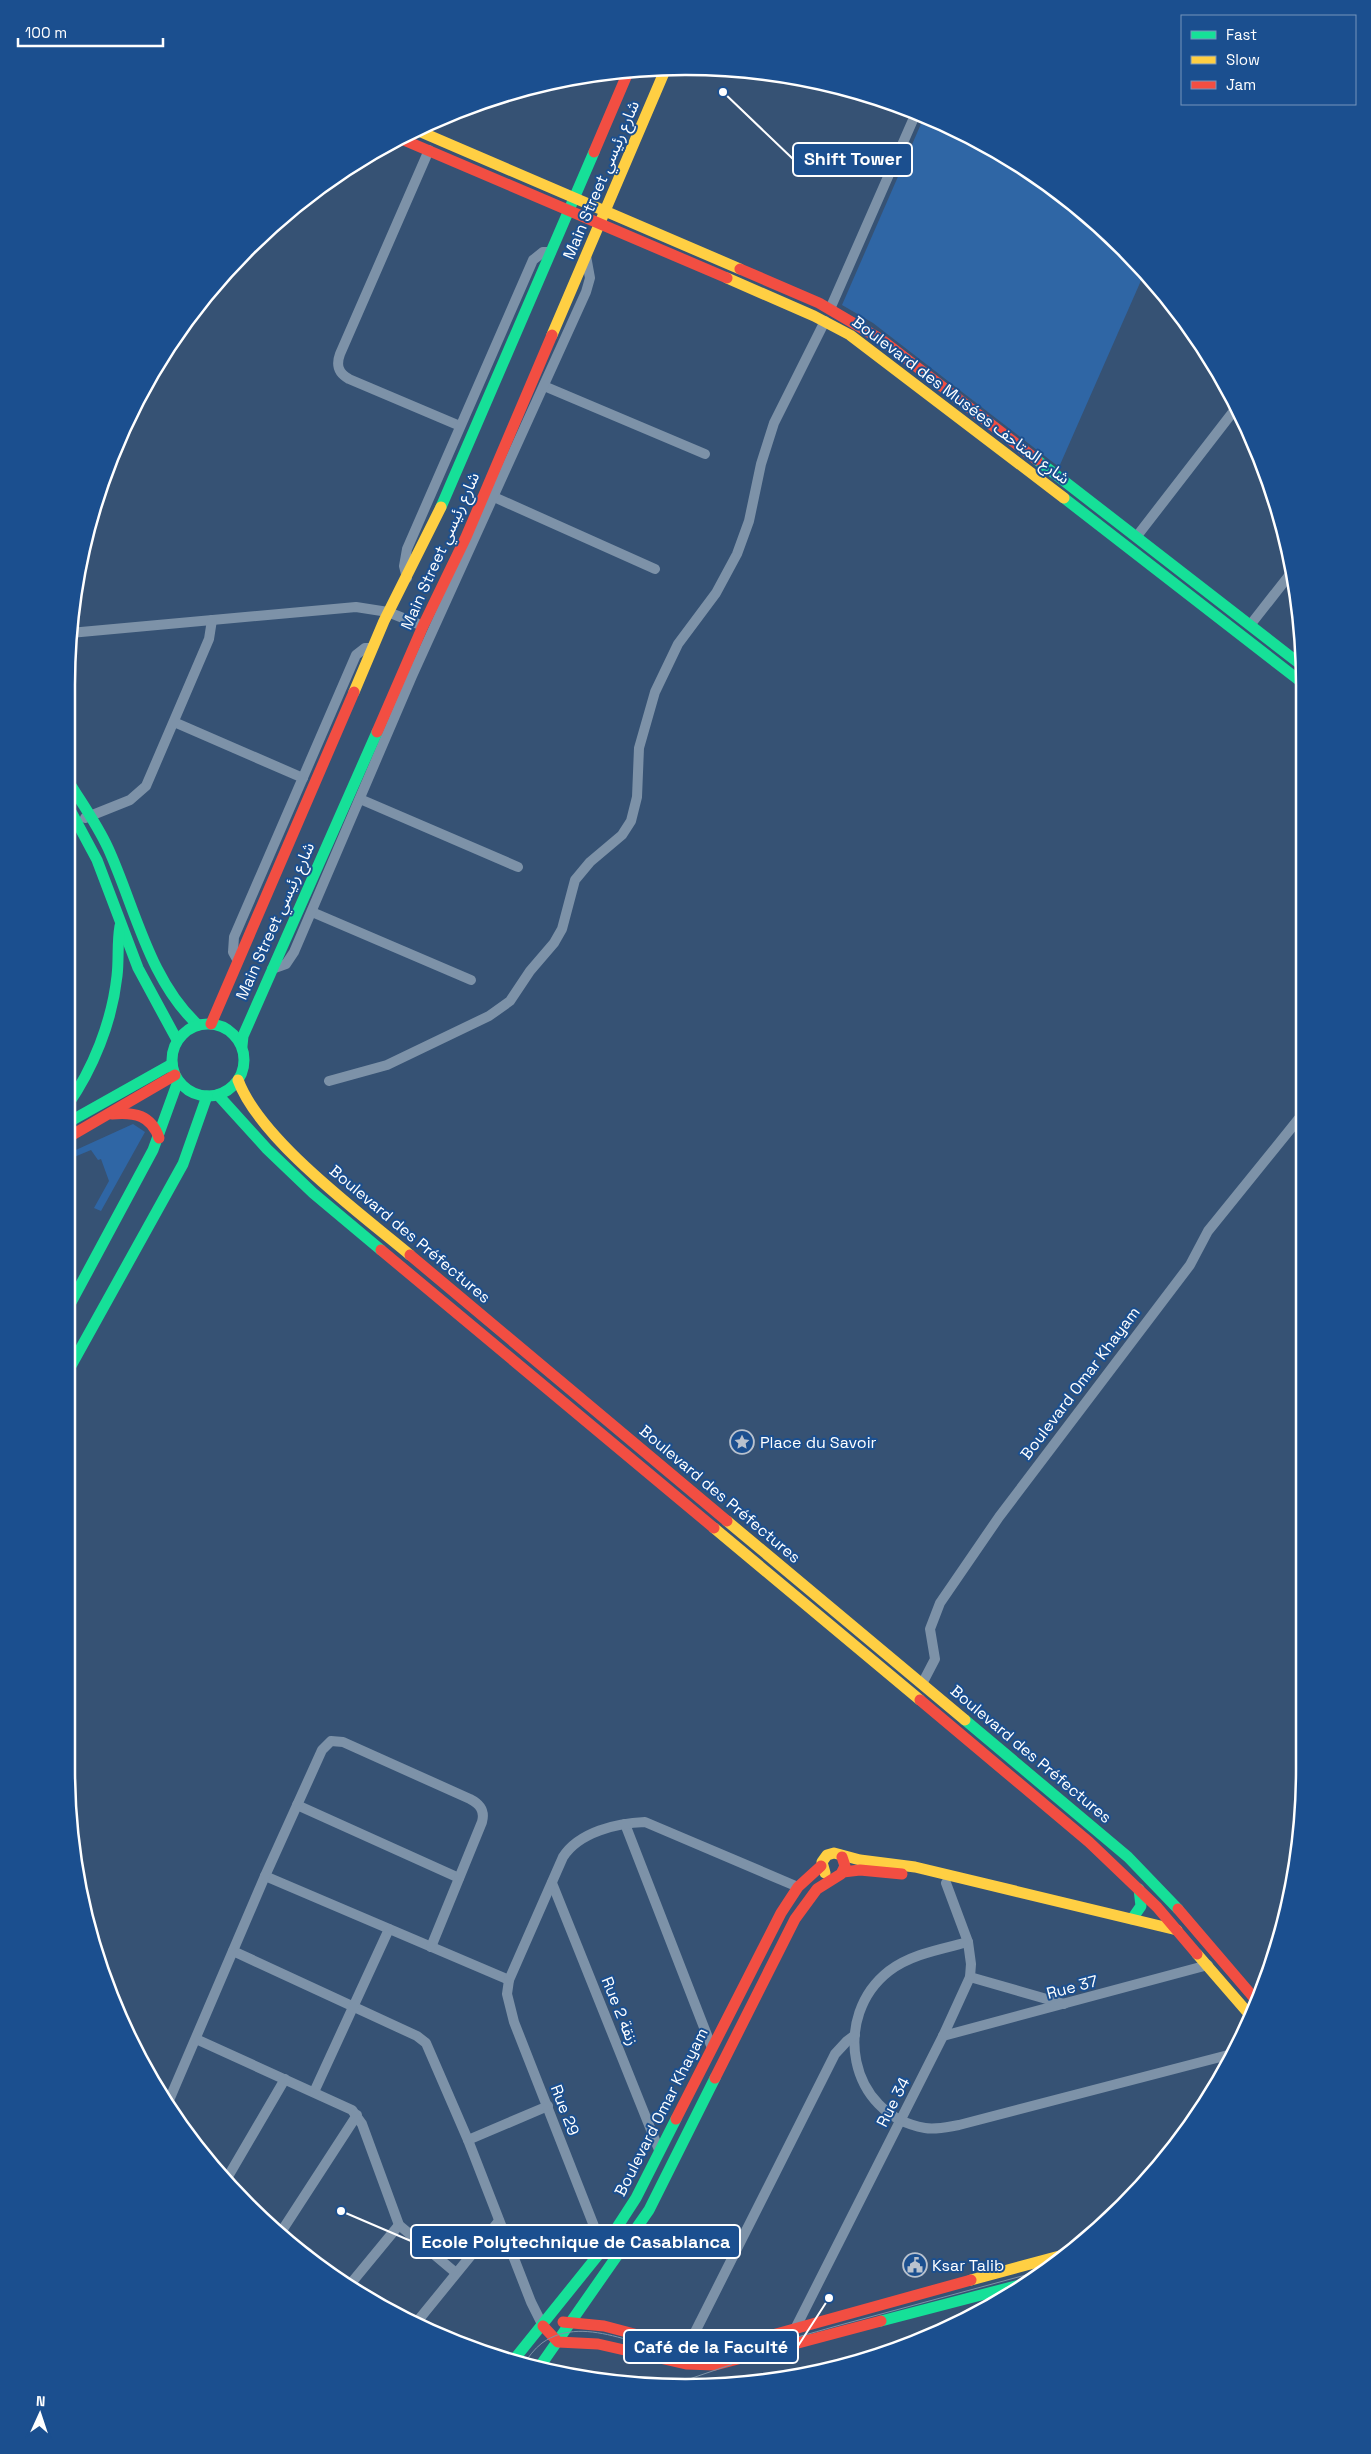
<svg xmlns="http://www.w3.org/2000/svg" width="1371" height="2454" font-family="'Space Grotesk','Noto Sans Arabic',sans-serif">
<rect width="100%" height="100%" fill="#365274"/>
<g fill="#2f66a5">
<path d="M924,117L995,149L1094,220L1143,276L1059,467L873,323L842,305Z"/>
<path d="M133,1124L145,1132L101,1211L94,1208L109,1181L101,1159L98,1160L91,1150L67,1160V1154Z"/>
</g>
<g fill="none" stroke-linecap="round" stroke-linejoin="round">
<g stroke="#7d92a8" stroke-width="10">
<path d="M429,150L340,354C336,365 338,373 349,379L460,426"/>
<path d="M830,309L916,113"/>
<path d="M544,386L705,454"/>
<path d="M494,497L655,569"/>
<path d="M1137,536L1236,408"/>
<path d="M407,578L404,566L407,549L533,260L543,252H551"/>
<path d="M1251,624L1291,573"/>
<path d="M70,633L356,607L388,612L423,626"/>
<path d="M174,722L303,778"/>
<path d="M360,799L518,867"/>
<path d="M85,818L130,800L146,786L209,639L212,620"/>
<path d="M312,912L471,980"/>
<path d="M238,961L233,952L234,937L356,655L365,648H372"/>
<path d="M272,969L286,964L294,952L412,676L586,292L590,278L586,256"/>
<path d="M329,1081L387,1065L489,1016L510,1001L530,971L554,943L562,929L575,880L590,862L622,835L631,821L637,797L639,748L655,692L678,644L716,593L737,554L749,521L761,464L774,423L825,321"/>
<path d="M922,1684L935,1659L930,1629L940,1603L999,1517L1190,1265L1208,1231L1301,1116"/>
<path d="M297,1805L459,1878"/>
<path d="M625,1824L712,2048"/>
<path d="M265,1876L509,1980"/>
<path d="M552,1883L659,2150"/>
<path d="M968,1942C942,1949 911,1954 889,1971C831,2016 848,2115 925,2128C936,2130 947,2127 959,2125L1232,2054"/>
<path d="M233,1951L417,2036L426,2043L468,2140L531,2302L543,2326"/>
<path d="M970,1977L1064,2004"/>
<path d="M943,2036L1208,1965"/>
<path d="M196,2039L352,2110L362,2124L399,2225L456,2273"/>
<path d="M314,2092L389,1929"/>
<path d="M167,2105L265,1876L322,1750L331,1741L343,1742L470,1799C480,1804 485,1811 482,1822L431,1947"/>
<path d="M468,2140L548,2106"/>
<path d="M226,2180L285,2079"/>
<path d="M274,2231L308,2253L306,2256"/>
<path d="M283,2236V2229L357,2115"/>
<path d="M603,2249L514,2022L507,1994L509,1980L563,1857C579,1832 617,1823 645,1822L798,1887"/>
<path d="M348,2287L399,2225"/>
<path d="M416,2323L499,2221"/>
<path d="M796,2327L943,2036L970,1977L971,1964L968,1942L946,1883"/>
<path d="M687,2348L835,2054L847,2041L855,2035"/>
</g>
<g stroke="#16e098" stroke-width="11">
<path d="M1037,460L1300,664"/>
<path d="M1064,498L1300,681"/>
<path d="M441,507L594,152"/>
<path d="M67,779C81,802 97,824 108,848C135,907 149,980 198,1025"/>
<path d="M67,804L97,860L138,968L177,1040"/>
<circle cx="208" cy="1060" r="36"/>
<path d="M242,1046L243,1036L377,732"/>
<path d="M218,1095L267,1149L313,1193L381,1250"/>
<path d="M67,1106C93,1069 112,1022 117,976C119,960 117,943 120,926"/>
<path d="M67,1123L172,1064"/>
<path d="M67,1310L153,1150L178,1081"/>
<path d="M67,1373L183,1164L207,1096"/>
<path d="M965,1720L1128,1857L1178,1909"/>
<path d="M1132,1919L1141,1906L1139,1889"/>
<path d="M881,2321L1031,2282"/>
<path d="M512,2362L603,2249L636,2198L676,2119"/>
<path d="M538,2369L649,2210L715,2078"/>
</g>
<g stroke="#ffcf43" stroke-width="11">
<path d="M414,129L740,269"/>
<path d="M727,278L814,316L850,335L1064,498"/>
<path d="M552,335L666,68"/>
<path d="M354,692L384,621L441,507"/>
<path d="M238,1080C260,1140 360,1213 410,1255"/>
<path d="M727,1521L965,1720"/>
<path d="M714,1528L920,1700"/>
<path d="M825,1873L822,1862L827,1855L834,1853L860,1860L915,1867L1177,1930"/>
<path d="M1197,1954L1249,2014"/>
<path d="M971,2280L1067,2254"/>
</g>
<g stroke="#f24e42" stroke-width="11">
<path d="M399,138L727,278"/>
<path d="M594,152L629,70"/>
<path d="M740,269L819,303L882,340L1037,460"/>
<path d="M377,732L423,626L466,537L552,335"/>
<path d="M211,1024L354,692"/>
<path d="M112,1114C135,1112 151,1115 159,1138"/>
<path d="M67,1138L175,1075"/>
<path d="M381,1250L714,1528"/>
<path d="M410,1255L727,1521"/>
<path d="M920,1700L1089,1842L1157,1907L1197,1954"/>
<path d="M843,1872L860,1870L902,1874"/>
<path d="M1178,1909L1255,1999"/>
<path d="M715,2078L795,1919L817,1889L841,1874L845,1866L842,1857"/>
<path d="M676,2119L781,1913L798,1887L821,1866"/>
<path d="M563,2322L604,2326L687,2348H713L758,2339L971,2280"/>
<path d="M543,2326L558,2342L598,2344L686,2364L715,2365L881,2321"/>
</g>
<g stroke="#7e92a7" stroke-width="1">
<path d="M522,2366C528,2358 534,2349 542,2343C587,2311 647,2355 696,2355C746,2354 796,2337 844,2324C912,2306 980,2287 1048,2269"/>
<path d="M669,2386L730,2365L753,2352"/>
</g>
</g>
<defs>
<g id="sight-ring" transform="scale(1.25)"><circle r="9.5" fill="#1b4f8f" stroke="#b9c2ce" stroke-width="1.5"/><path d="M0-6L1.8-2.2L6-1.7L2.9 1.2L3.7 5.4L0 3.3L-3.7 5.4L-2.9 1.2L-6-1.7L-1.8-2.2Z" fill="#b9c2ce"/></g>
<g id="civic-ring" transform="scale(1.25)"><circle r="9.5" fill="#1b4f8f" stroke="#b9c2ce" stroke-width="1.5"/><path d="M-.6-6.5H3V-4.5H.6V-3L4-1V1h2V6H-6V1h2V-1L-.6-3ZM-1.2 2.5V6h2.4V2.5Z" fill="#b9c2ce"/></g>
</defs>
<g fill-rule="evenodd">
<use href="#sight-ring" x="742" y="1442"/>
<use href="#civic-ring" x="915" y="2265"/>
</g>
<g text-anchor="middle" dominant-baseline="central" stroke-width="4" stroke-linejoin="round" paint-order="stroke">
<g font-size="16" fill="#fff" stroke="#1b4f8f">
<text transform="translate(601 180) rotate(-67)">Main Street شارع رئيسي</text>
<text transform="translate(961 400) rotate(37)">Boulevard des Musées شارع المتاحف</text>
<text transform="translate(440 551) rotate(-66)">Main Street شارع رئيسي</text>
<text transform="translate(275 921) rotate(-66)">Main Street شارع رئيسي</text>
<text transform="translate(410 1234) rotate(40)">Boulevard des Préfectures</text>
<text transform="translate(1080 1383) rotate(-53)">Boulevard Omar Khayam</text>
<text transform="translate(720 1494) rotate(40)">Boulevard des Préfectures</text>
<text transform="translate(1031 1754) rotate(40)">Boulevard des Préfectures</text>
<text transform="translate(1072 1987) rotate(-15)">Rue 37</text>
<text transform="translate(620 2011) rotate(68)">Rue 2 زنقة</text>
<text transform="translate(893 2102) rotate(-63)">Rue 34</text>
<text transform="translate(565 2110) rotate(69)">Rue 29</text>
<text transform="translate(661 2112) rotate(-63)">Boulevard Omar Khayam</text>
</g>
<g font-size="16" fill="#fff" stroke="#1b4f8f" text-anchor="start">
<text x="760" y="1442">Place du Savoir</text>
<text x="932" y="2265">Ksar Talib</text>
</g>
</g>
<path d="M0 0H1371V2454H0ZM685 75H686A610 610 0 0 1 1296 685V1769A610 610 0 0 1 686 2379H685A610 610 0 0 1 75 1769V685A610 610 0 0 1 685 75Z" fill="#1b4f8f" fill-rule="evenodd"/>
<path fill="none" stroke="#fff" stroke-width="2.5" d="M685 75H686A610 610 0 0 1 1296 685V1769A610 610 0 0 1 686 2379H685A610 610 0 0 1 75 1769V685A610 610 0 0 1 685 75Z"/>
<path fill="none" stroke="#fff" stroke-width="2" d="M723 92L793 159M341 2211L411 2241M829 2298L798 2346"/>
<g fill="#fff" stroke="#1b4f8f" stroke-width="2">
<circle cx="723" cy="92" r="5"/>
<circle cx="341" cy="2211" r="5"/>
<circle cx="829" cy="2298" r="5"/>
</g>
<g fill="#1b4f8f" stroke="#fff" stroke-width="2">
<rect x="793" y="143" width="119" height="33" rx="5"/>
<rect x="411" y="2225" width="329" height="33" rx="5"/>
<rect x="624" y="2330" width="174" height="33" rx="5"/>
</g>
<g font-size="18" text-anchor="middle" font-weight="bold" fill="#fff">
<text x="853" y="165">Shift Tower</text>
<text x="576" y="2248">Ecole Polytechnique de Casablanca</text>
<text x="711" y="2353">Café de la Faculté</text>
</g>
<rect x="1181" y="15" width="175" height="90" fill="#1b4f8f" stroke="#7695bc"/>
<rect x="1191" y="31" width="25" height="8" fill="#16e098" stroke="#7695bc"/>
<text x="1226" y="40" font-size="15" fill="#ffffff">Fast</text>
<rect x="1191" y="56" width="25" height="8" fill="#ffcf43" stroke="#7695bc"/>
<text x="1226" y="65" font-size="15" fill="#ffffff">Slow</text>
<rect x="1191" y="81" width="25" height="8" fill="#f24e42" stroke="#7695bc"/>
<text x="1226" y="90" font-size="15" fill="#ffffff">Jam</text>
<g transform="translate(40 2414) rotate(3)" stroke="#1b4f8f" stroke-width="4" paint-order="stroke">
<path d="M0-4L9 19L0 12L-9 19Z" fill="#ffffff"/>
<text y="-8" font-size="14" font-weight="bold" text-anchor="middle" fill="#ffffff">N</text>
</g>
<path d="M18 38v8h145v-8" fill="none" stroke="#ffffff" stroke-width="2.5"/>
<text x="25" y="38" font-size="15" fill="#ffffff" stroke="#1b4f8f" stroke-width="4" paint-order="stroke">100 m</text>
</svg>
